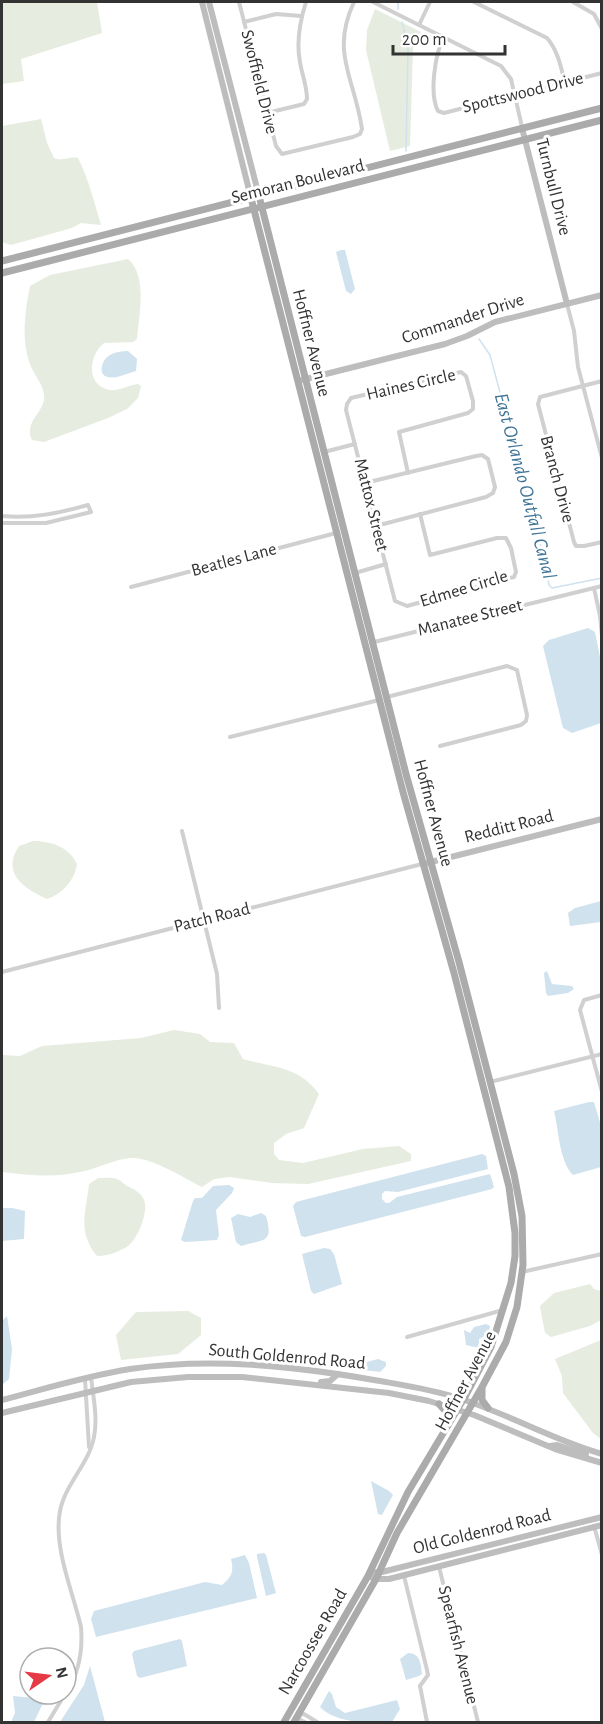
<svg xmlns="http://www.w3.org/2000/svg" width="603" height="1724" font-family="'Alegreya Sans',sans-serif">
<rect width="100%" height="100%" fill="#fff"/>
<g fill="#e6ecdf">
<path d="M2,2H97L102,33L21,59L24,81L2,84Z"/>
<path d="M375,9L421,32L413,47L410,146L390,151L366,50L367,30Z"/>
<path d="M41,119L47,143L54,158C62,162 69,156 78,158C89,180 94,202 101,225L81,223L72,228L11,245L2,242V126Z"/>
<path d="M128,259C148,276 139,317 137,339L133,342L104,343C88,356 86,386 110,390C119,391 129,385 138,384L141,386L138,398L127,409L108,418L44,442L32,440C23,420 47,412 44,394C42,382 34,375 30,364C21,339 25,312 30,286L50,275Z"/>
<path d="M33,841C51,841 69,847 77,864C75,880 62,894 47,899C23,888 1,873 19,846Z"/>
<path d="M174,1030L200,1034L210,1042L234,1043L243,1059C275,1068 298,1066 319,1094L304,1128L286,1134L274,1143V1154L279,1160L303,1163L363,1149L399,1146L411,1154V1161L308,1184L272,1183L230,1177L214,1179L202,1187C184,1178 153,1158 133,1158C115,1158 98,1169 80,1172C53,1178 28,1175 2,1172V1055L20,1056L42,1046L141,1038Z"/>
<path d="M98,1178C104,1178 112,1177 117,1179C121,1180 124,1185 129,1187C148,1195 148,1207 141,1226C138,1233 134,1241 128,1246C119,1252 108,1256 97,1256C77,1231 86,1213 89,1184Z"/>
<path d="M590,1284L594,1289L601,1291V1320L590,1326L551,1337L545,1333L540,1307L541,1305L554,1293Z"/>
<path d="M188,1311L201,1318V1335L178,1354L121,1360L116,1335L136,1312Z"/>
<path d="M601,1340H602L601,1439L593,1433L563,1393L562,1376L555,1359Z"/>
</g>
<g fill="#cfe2ee">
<path d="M341,250H345L355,289L351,294L346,291L336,252Z"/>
<path d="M128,351L137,359L136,371C128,373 117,379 108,377C97,375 102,359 110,355C115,352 122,351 128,351Z"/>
<path d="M588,628L595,632L601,662V723L572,733L563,728L543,646L549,640Z"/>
<path d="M601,901V922L570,926L568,913L575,908Z"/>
<path d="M547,971L552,984L572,986L574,989L568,993L548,996L546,993L544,973Z"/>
<path d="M589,1102H594L601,1126V1167L573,1175C559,1161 559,1130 554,1111Z"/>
<path d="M482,1154L486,1156L488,1169L398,1192L385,1191L382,1194V1199L386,1203H389L397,1197L490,1174L494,1187L492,1189L305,1237L301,1236L293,1206L296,1202Z"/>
<path d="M229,1185L234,1188L232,1193L216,1210L219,1235L217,1240L185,1242L181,1240L193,1201L195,1198H202L213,1186Z"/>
<path d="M2,1208H12L25,1211L24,1239L2,1241Z"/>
<path d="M261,1213L266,1216C274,1244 264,1239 241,1246L236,1242L231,1218L238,1214L250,1217Z"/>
<path d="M324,1248L330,1249L334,1254L342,1284L314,1294L311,1291L302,1254Z"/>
<path d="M7,1316L12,1349L9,1379L2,1385V1321Z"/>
<path d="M486,1324L490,1326L489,1334L479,1339V1348L466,1345L464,1330L470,1333L474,1327Z"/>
<path d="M378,1359L386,1362V1366L380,1372L355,1369V1365Z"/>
<path d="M371,1481L389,1491L393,1495L382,1515L378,1514Z"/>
<path d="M264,1553L266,1555L276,1593L266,1596L257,1557V1554Z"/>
<path d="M245,1555L249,1563L257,1598L96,1637L91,1619L94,1611L205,1582L222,1585C232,1577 234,1571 231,1559Z"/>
<path d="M180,1639L182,1641L187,1666L140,1678L137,1676L132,1654L134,1651Z"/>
<path d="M408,1653C420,1653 421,1664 422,1674L419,1676L406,1680L400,1659Z"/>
<path d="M90,1666L105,1722H60L84,1685Z"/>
<path d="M329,1691L332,1694L336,1707L345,1713L397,1700L400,1709L392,1722C368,1723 337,1724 320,1707Z"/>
<path d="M13,1696L45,1699L34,1722H11L15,1713Z"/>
</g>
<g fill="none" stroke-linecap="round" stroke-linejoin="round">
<g stroke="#cfe2ee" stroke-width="1.5">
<path d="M398,9V2"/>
<path d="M402,22L408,48L406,151"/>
<path d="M479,339L490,355L542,550L549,585L552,588L602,578"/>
</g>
<g stroke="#d0d0d0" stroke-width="4">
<path d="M239,2L276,146L282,154L353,137L360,134L362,129C355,79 330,53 354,2"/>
<path d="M373,2L501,66L511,79L522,127"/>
<path d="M474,2L547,38C558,51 561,67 565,83"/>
<path d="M573,2L594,14L602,29"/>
<path d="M244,22L276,14L301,16"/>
<path d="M419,25L430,2"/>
<path d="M444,37C435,53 429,94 438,111L444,113L602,73"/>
<path d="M267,113L304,104L307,99C307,86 302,75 300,62C296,42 300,21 306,2"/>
<path d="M567,304L574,331L578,367L602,458"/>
<path d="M602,381L540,397L538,404L574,542L576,546H584L602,542"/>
<path d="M324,452L355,444"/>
<path d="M408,473L399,432L468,413L473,409V401L466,376L461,372L351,398L347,404L346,410L395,601L407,606L514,577L516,572L511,548L506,538H497L430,555L420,514"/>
<path d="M365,483L476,456L482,455L488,459L495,487L493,493L486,497L376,526"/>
<path d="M2,516C32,519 59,513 88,505L91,512L46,523H2"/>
<path d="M355,573L386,564"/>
<path d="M131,587L336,533"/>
<path d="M594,588L600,616L602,636"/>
<path d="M374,642L602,586"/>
<path d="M387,697L507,666L517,670L527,715L526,721L521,725L440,746"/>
<path d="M230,737L379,700"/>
<path d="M182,831L217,974L219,1008"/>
<path d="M2,972L422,864"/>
<path d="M602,995L584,1000L580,1010L602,1092"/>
<path d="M490,1082L602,1054"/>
<path d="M522,1272L602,1254"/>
<path d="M407,1337L503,1310"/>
<path d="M85,1379L89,1447"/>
<path d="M594,1526L602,1555"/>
<path d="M439,1567L478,1722"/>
<path d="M404,1576L427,1670L428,1675L420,1686L427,1722"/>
<path d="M66,1693C79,1673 83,1651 81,1627C73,1592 53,1547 60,1511C65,1484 89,1464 94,1437C98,1418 93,1396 91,1377"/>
<path d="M299,1715L304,1714L317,1722"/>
<path d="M299,1716L300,1720L305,1722"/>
<path d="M48,1722L65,1694"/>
</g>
<g stroke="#bdbdbd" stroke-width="6">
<path d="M202,2L251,198"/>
<path d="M209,2L259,196"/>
<path d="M522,128L567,304"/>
<path d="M302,380L445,344L467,336L495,322L602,295"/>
<path d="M427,863L602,819"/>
<path d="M321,1382L330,1381L338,1374"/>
<path d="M2,1400C44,1389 86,1376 130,1369C210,1357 294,1366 374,1380C402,1385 431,1389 458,1398C507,1413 552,1440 602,1454"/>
<path d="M2,1413L131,1382L188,1377H242L389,1393L429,1401L474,1415L555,1449L602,1463"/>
<path d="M550,1446L557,1445L586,1454"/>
<path d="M371,1571L378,1573L602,1517"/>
<path d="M368,1576L376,1579H389L602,1525"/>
</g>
<g stroke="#ababab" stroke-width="7">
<path d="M259,196L406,774L459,962L514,1174L522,1216L523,1265L517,1307L506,1342L482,1387L397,1533L376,1579L294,1722"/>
<path d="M251,198L403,792L454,973L509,1187L515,1233V1256L511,1283L491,1347L466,1395L408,1492L368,1576L284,1722"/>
<path d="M2,261L602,108"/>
<path d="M2,273L602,120"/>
<path d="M482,1389V1400L488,1408"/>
<path d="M439,1404L447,1413L448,1425"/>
</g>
</g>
<g text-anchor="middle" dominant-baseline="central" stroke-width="6" stroke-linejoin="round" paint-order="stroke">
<g font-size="18" fill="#333" stroke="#fff">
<text transform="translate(259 82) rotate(76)">Swoffield Drive</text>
<text transform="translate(523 93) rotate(-14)">Spottswood Drive</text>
<text transform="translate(298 182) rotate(-14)">Semoran Boulevard</text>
<text transform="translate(553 187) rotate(76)">Turnbull Drive</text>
<text transform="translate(463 319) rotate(-18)">Commander Drive</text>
<text transform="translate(311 343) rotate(76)">Hoffner Avenue</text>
<text transform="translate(411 385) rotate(-13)">Haines Circle</text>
<text transform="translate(557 479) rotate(75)">Branch Drive</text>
<text transform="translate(371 505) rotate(76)">Mattox Street</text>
<text transform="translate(234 560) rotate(-15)">Beatles Lane</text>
<text transform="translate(464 589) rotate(-17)">Edmee Circle</text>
<text transform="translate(470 618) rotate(-14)">Manatee Street</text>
<text transform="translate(433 813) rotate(75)">Hoffner Avenue</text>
<text transform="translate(509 827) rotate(-14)">Redditt Road</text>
<text transform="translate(212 918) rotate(-14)">Patch Road</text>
<text transform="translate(287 1357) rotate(5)">South Goldenrod Road</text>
<text transform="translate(466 1381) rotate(-62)">Hoffner Avenue</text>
<text transform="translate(482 1532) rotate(-14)">Old Goldenrod Road</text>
<text transform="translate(313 1642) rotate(-60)">Narcoossee Road</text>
<text transform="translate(458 1645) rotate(76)">Spearfish Avenue</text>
</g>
<g font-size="20" font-style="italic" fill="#3f7597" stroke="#fff">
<text transform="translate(525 486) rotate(75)">East Orlando Outfall Canal</text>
</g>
</g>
<rect width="603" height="1724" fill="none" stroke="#333333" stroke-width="6"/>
<g transform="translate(48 1676) rotate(76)"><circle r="28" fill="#ffffff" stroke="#adadad" stroke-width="1.5"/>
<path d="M0-4.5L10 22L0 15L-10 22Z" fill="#e63946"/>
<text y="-9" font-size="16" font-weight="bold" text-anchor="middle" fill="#333333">N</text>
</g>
<path d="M393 45v9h112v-9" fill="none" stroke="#333333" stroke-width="3"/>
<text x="402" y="45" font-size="18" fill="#333333" stroke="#ffffff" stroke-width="4.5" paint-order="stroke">200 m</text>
</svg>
